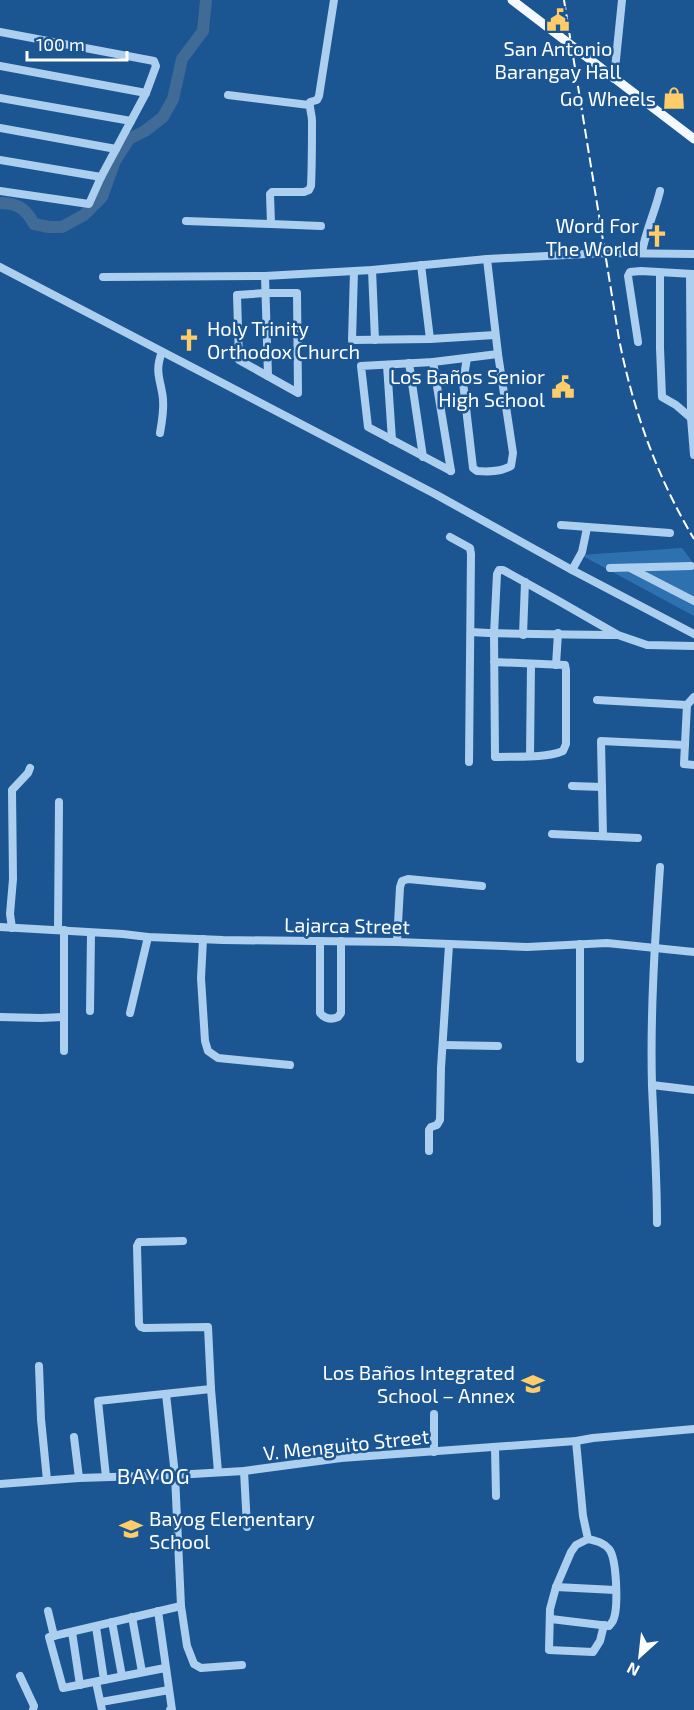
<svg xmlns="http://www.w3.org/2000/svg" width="694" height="1710" font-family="'Exo 2',sans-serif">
<rect width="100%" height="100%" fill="#1b5693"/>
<path fill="#2e71b1" d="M682,548L694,564V616L581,555Z"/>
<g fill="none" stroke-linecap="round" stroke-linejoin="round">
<path stroke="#406b96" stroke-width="12" d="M0,203C18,203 26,209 34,224L49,227H62L84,215L102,197L115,161L129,139L145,131L163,117L173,99L182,59L203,31L206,0"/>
<g stroke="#acceef" stroke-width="8">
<path d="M0,32L154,61L156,66L146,93L101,177L89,204L0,191"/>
<path d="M0,66L146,93"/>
<path d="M614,79L622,0"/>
<path d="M228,95L309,105"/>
<path d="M0,98L131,121"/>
<path d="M0,128L116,149"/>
<path d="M0,160L101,177"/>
<path d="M186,221L271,224L270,194L272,192H304L309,190L311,186C312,165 312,143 312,121C312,114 309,108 310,102L317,100L319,96L334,0"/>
<path d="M271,224L321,226"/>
<path d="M642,253C645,232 655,212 660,191"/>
<path d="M421,265L430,339"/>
<path d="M0,267L435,494L572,570L694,634"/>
<path d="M372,270L375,340"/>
<path d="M354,271L352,340L430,339L495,335"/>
<path d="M660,273V348L662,397L676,405L691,418"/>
<path d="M690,274L691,418L694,455"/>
<path d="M265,276L268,376"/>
<path d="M103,277L265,276L372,270L487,259L605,253L694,254"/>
<path d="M265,293H297L298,393L239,360L237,295Z"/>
<path d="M638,342L628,276L630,272L641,271L693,274"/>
<path d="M467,358L463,382L473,468L477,471C489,472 500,472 511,466L513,453L498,354L487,259"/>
<path d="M433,362L451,471"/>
<path d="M409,363L423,457"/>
<path d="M387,365L392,440"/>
<path d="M160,433C162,422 164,411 163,399C161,380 154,372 162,352"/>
<path d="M451,471L368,427L361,366L433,362L498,354"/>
<path d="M561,525L670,533"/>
<path d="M450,537L470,548L471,554L469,762"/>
<path d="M610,568L691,566"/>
<path d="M630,568L694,601"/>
<path d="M572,570L582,552L587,528"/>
<path d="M471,632C519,635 568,634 616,635"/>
<path d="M523,635L525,582"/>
<path d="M494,662L565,665L566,670V744L563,751C543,759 516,756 495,757L494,634L497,574L499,570H503L557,600L618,635L647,645L694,646"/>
<path d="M556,665L558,633"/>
<path d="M694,697L687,705L684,764L694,765"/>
<path d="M597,700L687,705"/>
<path d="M530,756L531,664"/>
<path d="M572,786L602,787"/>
<path d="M552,834L638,838"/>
<path d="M603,836L601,741L685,745"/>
<path d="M0,927L123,934L148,937L223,940L397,942L527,947L607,943L694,952"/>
<path d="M12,928L10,914L13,879L12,790L28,773L30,768"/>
<path d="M58,930L59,802"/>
<path d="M64,930V1051"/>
<path d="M203,939L201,978L205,1041L208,1051L218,1058L290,1065"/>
<path d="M320,941V1013C325,1019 331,1020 338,1017L341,1013V941"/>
<path d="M397,942L400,887L402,881L408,879L482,886"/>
<path d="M90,1011L91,933"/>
<path d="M130,1013L148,937"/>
<path d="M0,1017L41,1018L63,1017"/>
<path d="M443,1045L498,1046"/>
<path d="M580,1059V944"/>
<path d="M652,1085L694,1090"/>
<path d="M429,1151V1130L431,1127L437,1125L440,1120L441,1068L449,945"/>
<path d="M657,1223C657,1177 654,1132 652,1086C650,1013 655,940 660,867"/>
<path d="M183,1241L143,1242H139L137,1246L139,1324L141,1327L144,1328L208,1327L211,1389L218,1472"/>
<path d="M39,1366L41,1419L47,1480"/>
<path d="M166,1394L175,1475L181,1606L187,1646L194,1664L201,1668L242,1665"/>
<path d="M74,1437L79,1478"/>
<path d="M576,1441L583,1516L588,1539L576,1545L571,1552L556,1587L550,1609L549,1650L593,1652L600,1641L604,1625"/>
<path d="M495,1448L496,1496"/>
<path d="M434,1452V1414"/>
<path d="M244,1471L247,1527"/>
<path d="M106,1477L98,1401L211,1389"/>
<path d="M0,1484L79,1478L175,1475L244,1471L341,1458L576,1441L593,1438L694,1429"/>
<path d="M556,1587L615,1590"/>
<path d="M48,1611L54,1636"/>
<path d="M158,1611L172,1710H170"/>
<path d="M132,1617L142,1672"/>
<path d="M551,1619L609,1626C612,1622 613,1622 614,1618C618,1606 617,1559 609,1549C603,1542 596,1541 588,1539"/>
<path d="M112,1622L122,1676"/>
<path d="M96,1627L104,1680"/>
<path d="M72,1632L80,1685"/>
<path d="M165,1668L63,1688L49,1637L181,1606"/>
<path d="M20,1676L34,1706L33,1710"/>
<path d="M96,1682L102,1710"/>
<path d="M101,1702L169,1690"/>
</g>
<path stroke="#f4f9ff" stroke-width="9" d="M512,0L694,139"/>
<path stroke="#fff" stroke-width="2" stroke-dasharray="10 4.5" stroke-linecap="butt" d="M564,0L619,339C633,410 657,477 694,539"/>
</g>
<defs>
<g id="civic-bare" transform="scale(1.8)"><path d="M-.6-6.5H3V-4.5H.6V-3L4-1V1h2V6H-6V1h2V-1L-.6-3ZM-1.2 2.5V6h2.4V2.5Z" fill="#ffcc6a" stroke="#1b5693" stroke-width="2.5" paint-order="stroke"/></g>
<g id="shop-bare" transform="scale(1.8)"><path d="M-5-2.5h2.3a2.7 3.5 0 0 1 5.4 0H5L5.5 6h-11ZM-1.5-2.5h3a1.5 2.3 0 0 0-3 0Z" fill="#ffcc6a" stroke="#1b5693" stroke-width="2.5" paint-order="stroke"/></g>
<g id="church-bare" transform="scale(1.8)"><path d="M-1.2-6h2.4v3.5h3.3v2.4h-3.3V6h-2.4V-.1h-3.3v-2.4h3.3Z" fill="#ffcc6a" stroke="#1b5693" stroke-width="2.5" paint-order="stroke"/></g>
<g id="school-bare" transform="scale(1.8)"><path d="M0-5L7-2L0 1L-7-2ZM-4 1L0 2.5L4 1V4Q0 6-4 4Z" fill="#ffcc6a" stroke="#1b5693" stroke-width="2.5" paint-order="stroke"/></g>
</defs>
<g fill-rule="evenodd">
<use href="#civic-bare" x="558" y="20"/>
<use href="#shop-bare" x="674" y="98"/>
<use href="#church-bare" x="657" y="236"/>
<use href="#church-bare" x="189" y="340"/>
<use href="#civic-bare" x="563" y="387"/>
<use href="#school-bare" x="533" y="1384"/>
<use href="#school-bare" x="131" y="1529"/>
</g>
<g text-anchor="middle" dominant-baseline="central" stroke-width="5" stroke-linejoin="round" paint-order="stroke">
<g font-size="20" fill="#fff" stroke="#1b5693" text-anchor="end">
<text x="558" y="48" text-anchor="middle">San Antonio<tspan x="558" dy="23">Barangay Hall</tspan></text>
<text x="656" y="98">Go Wheels</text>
<text x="639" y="225">Word For<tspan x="639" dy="23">The World</tspan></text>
<text x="207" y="328" text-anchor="start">Holy Trinity<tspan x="207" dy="23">Orthodox Church</tspan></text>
<text x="545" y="376">Los Baños Senior<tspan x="545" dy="23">High School</tspan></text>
<text x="515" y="1372">Los Baños Integrated<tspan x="515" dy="23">School – Annex</tspan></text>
<text x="149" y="1518" text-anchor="start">Bayog Elementary<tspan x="149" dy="23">School</tspan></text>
</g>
<g font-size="20" fill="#fff" stroke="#1b5693">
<text transform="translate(347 925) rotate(1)">Lajarca Street</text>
<text transform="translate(346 1444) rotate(-6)">V. Menguito Street</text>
</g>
<g font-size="22" letter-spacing="1.5" fill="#fff" stroke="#1b5693">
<text x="154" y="1475">BAYOG</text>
</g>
</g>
<g transform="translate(640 1656) rotate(207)" stroke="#1b5693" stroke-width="4.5" paint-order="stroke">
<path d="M0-4.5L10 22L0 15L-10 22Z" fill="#ffffff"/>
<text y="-9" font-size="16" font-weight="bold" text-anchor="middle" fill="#ffffff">N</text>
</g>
<path d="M27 51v9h100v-9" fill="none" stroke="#ffffff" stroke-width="3"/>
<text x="36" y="51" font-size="18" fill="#ffffff" stroke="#1b5693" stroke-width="4.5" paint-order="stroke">100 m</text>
</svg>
